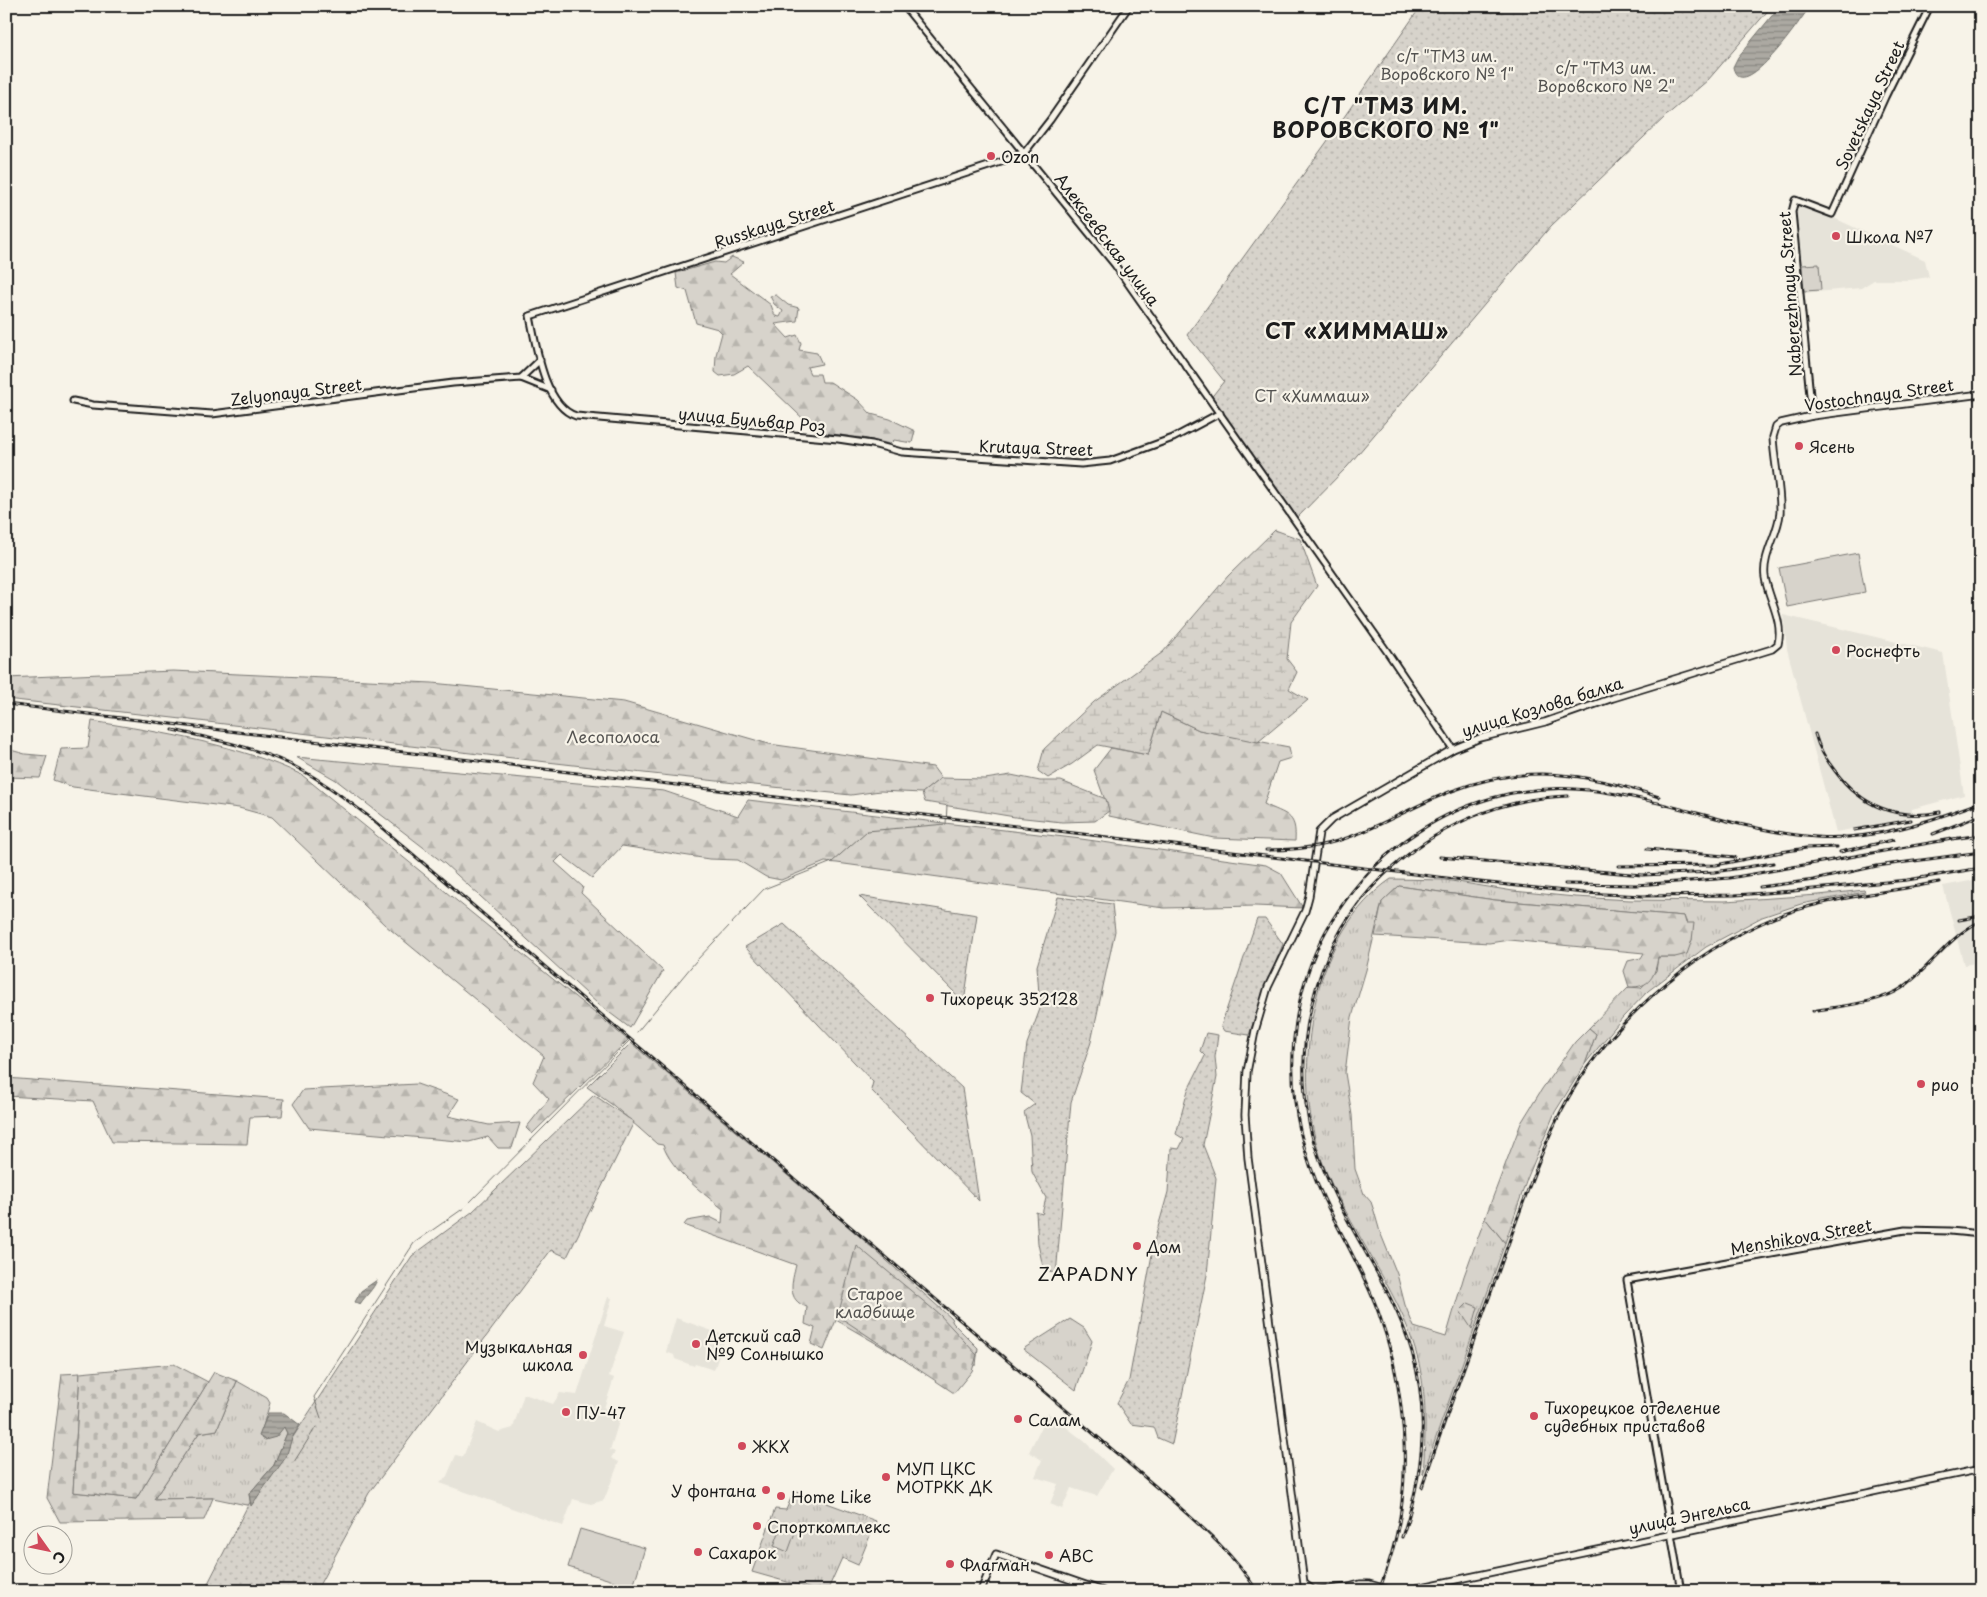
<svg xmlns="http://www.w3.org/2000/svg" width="1987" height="1597" font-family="'Playpen Sans',sans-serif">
<defs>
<pattern id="grass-tufts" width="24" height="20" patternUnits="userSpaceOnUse" patternTransform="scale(1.25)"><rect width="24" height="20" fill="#d7d3cb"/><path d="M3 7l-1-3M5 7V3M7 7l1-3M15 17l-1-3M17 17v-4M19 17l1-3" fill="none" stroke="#b8b5ae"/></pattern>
<pattern id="forest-firs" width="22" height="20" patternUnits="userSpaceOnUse" patternTransform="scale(1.25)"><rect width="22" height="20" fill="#d7d3cb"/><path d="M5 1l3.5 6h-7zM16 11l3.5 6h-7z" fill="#b8b5ae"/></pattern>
<pattern id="wetland-marsh" width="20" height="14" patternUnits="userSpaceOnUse" patternTransform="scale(1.25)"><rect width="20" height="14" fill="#d7d3cb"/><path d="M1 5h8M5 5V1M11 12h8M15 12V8" fill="none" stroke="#b8b5ae"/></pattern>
<pattern id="cemetery-stones" width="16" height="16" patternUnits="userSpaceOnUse" patternTransform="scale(1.25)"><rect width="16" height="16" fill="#d7d3cb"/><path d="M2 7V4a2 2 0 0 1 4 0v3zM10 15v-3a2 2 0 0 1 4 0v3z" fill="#b8b5ae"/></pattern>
<pattern id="garden-dots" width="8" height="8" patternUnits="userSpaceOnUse" patternTransform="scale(1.25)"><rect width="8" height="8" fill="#d7d3cb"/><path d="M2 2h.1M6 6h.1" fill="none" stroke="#b8b5ae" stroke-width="1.8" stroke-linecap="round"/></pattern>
<pattern id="water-rules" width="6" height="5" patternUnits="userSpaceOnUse" patternTransform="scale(1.25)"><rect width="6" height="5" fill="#aca9a2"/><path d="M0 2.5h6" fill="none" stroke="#8b8983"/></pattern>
</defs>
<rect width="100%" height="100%" fill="#f7f3e8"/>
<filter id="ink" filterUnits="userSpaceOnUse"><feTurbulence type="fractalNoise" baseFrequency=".02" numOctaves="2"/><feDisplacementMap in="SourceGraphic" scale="10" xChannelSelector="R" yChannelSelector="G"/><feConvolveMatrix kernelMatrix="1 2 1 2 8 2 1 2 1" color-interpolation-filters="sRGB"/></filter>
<g filter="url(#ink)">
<g fill="#e6e3d9">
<path d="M1801,205L1834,218L1925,260L1929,277L1910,280H1874L1861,288L1804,293L1796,209Z"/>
<path d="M1783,615L1943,653L1964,795L1912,809L1911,818L1836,832L1787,649Z"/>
<path d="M1981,879V962L1964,965L1943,886Z"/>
<path d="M608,1297L612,1298L604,1326L624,1332L609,1376L614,1378L604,1408L621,1415L610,1450L615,1452L611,1458L619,1462L604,1500L591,1504L573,1499L563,1526L440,1483L447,1476L456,1455L463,1457L477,1422L499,1432L513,1428L524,1394L553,1404L560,1393L577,1395Z"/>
<path d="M676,1318L726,1336L714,1370L695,1364L694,1366L675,1359L674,1355L666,1352Z"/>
<path d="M1048,1413L1084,1441L1113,1469L1097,1496L1071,1488L1062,1509L1050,1504L1058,1484L1035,1477L1042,1460L1029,1452Z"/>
</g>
<g fill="url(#grass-tufts)" stroke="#7a7874">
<path d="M1391,879L1445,880L1513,891L1575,897L1630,900L1725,901L1819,895L1864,890L1865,892L1801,904L1762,917L1706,947L1648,991L1623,1017L1585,1064L1596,1034L1589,1028L1629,987L1641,988L1656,971L1658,957H1675L1692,940C1692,930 1687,925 1684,916L1495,900L1399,886L1382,902L1366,970L1352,1017L1345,1073L1352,1115L1355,1169L1364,1194L1371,1202L1374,1211L1380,1232L1397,1274L1405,1305L1414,1327L1446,1337L1464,1276L1485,1218L1505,1243L1423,1474C1426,1429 1428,1386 1413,1343C1402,1308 1382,1276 1364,1244C1348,1215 1327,1181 1318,1149C1303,1098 1305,1046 1317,995C1328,951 1353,905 1391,879Z"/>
<path d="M1070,1319L1084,1328L1092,1341L1076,1390L1023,1349Z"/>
<path d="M237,1381L267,1398L270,1403L260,1436L284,1427L287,1433L274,1465L249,1494L251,1506L213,1498L154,1499L199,1433L217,1430Z"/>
<path d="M794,1491L876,1521L858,1565L842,1558L829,1587L812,1589L752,1572L775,1509L786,1510Z"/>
</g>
<g fill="url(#forest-firs)" stroke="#7a7874">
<path d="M732,257L744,262L730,274L771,305L775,316L780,317L783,311L774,304L770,296L776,295L788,305L799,308L797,321L775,324L788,338L797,335L801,343L799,350L817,353L822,364L807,367L810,374H820L822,382H830L858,400L871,414L890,419L915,431L912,443L894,440L890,444L863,438L817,432L748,366L734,374L720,376L715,372L716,355L722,333L718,329L696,323L687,291L678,288L676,273L715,262L724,263Z"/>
<path d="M173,671L432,683L624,702L769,744L933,767L941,778L922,793L880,791L851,795C569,767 288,730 6,699V678Z"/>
<path d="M1161,712L1199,730L1289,747L1291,758L1278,762L1264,804C1286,815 1297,813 1295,841L1214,838L1109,816V811L1094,770L1111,748L1148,755Z"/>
<path d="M92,721C164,733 237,744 302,775L628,1040L532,1134L526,1128L549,1099L533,1082L544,1056L385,925L272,817L239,808L73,787L53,780L61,749L88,748Z"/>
<path d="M6,744L7,749L25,754L47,756L40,778L6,777Z"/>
<path d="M296,757L664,791L738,816L748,800L1081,839L1266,865L1281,873L1303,908L1255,906L1164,908L837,863L825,862L781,880L766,877L738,860L709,859L622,846L592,878L562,855L555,862L583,887L581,893L663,971L630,1028L598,1004L445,864L336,780Z"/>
<path d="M1399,886L1495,900L1684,916L1686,923H1694L1692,940L1687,954L1675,957H1658C1655,976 1650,988 1629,987L1624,971L1628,961L1641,958L1644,953L1509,940L1489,943L1375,936L1382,902Z"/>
<path d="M1589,1028L1596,1034L1585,1064L1555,1112L1527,1179L1505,1243L1485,1218L1521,1123L1542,1089L1575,1042Z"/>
<path d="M631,1043L858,1235L951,1318L953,1323L978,1348L976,1365L966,1366L936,1378L836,1320L824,1350L811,1344L815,1328L805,1324L807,1307C786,1300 792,1282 796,1265L684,1225L687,1221L710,1217L722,1223L723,1209C703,1193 671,1170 663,1145L657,1144L614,1106L587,1087Z"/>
<path d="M6,1078L284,1099L282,1116L250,1117L247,1144L112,1142L93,1101L6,1096Z"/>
<path d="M417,1084L459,1099L448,1116L489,1125L520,1123L512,1148H498L488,1137L469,1142L309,1128L293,1104L303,1090Z"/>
<path d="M1468,1303L1478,1307L1472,1329L1460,1311Z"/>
<path d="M214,1372L237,1381L217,1430L199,1433L154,1499L213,1498L204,1520L60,1522L47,1498L62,1374L80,1373L73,1492L136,1499Z"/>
</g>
<g fill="url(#wetland-marsh)" stroke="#7a7874">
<path d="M1275,530L1300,539L1317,586L1291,622L1287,659L1297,672L1289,689L1308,700L1258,742L1199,730L1161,712L1148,755L1098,745L1072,764L1048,778L1038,771L1044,749L1094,702L1163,652L1228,576Z"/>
<path d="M1011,775L1040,781H1061L1106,799L1109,811L1095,821L1062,822L1015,817L925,802L922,793L941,778L985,779Z"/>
</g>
<g fill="url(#cemetery-stones)" stroke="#7a7874">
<path d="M856,1245L940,1315L977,1355L972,1371L954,1393L838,1316Z"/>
<path d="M174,1364L208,1382L136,1499L73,1492L80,1373Z"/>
</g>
<g fill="url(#garden-dots)" stroke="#7a7874">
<path d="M1421,6H1772L1708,80L1666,116L1551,226L1347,467L1294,521L1210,399L1224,381L1187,335L1326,143Z"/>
<path d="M859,896L977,915L964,1002Z"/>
<path d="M1058,897L1112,904L1115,931L1091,1042L1071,1102L1056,1275L1043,1267L1038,1244L1036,1212L1042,1214L1046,1198L1032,1172L1030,1135L1024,1112L1035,1104L1021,1093L1027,1044L1040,1009L1037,966Z"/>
<path d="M1257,919H1265L1283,944L1262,996L1249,1035L1224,1031L1221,1026Z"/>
<path d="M784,924L962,1088L979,1201L871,1090L873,1082L745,947Z"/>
<path d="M1206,1033L1218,1035L1215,1057L1217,1077L1203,1145L1216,1178L1207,1275L1172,1444L1158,1438L1154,1427L1131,1424L1117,1403L1129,1380L1155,1238L1168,1192L1171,1148L1179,1149L1184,1139L1176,1134L1188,1090L1205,1056L1200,1051Z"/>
<path d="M594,1095L634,1122L567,1257L551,1250L369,1493L316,1591H204L247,1507L412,1256L472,1212Z"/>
</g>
<g fill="#d7d3cb" stroke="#7a7874">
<path d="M1819,264L1821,290L1804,291L1802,265Z"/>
<path d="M1858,553L1865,592L1787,607L1779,568Z"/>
<path d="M783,1522L797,1527L788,1552L774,1546Z"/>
<path d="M580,1529L645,1548L633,1587L568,1567Z"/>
</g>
<g fill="url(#water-rules)" stroke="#72716c">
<path d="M1780,6H1810C1802,18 1742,107 1733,67L1738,57Z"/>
<path d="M377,1280C373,1290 366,1295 360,1304L355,1302L361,1291Z"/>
<path d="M268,1413H284L300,1425L292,1438L286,1457L251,1506L249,1494L274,1465L287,1433L284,1427L276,1437L265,1440L259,1436Z"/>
</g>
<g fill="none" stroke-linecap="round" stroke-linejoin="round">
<g stroke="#72716c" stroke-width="1">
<path d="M637,1032L696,961L764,889L832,862L867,831L946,824L947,805"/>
<path d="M321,1418L314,1397L414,1243L464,1208L629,1041"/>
<path d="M294,1462L316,1427"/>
</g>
<g stroke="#1c1c1c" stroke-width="9">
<g id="tertiary">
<path d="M904,6L1115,265L1386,650L1453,749"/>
<path d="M1129,6L1050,120L1025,152L1007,160L530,316C536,345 544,406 576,416L838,439L872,444L902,452L1081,464L1110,461L1173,438L1220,413"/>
<path d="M521,378L551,390"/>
<path d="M73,401L93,405L212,414L453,383L521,378L540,360"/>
<path d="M1812,416L1792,212L1795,200L1832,214L1885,97L1930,6"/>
<path d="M1681,1591L1627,1280L1905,1230L1950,1231L1981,1234"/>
</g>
</g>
<g stroke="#1c1c1c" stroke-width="9">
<g id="secondary">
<path d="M1305,1584L1313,1590"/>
<path d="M1318,1590L1349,1587L1360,1584H1369L1390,1590L1403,1591L1981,1469"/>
<path d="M981,1591L996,1554L1103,1591"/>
<path d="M1305,1591L1248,1158L1245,1115L1247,1072L1255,1031L1268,987L1305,911L1309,896L1319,832L1332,819L1453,749L1480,738L1545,722L1613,698L1772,649L1778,644C1784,621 1768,598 1765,577C1762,555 1778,535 1780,513C1781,489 1774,462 1773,437L1776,427L1781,423L1812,416L1981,394"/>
</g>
</g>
<use href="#tertiary" stroke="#f7f3e8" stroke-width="5"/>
<use href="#secondary" stroke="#f7f3e8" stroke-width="5.5"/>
<g stroke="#1c1c1c" stroke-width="3">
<g id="rail">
<path d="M6,704L1480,882L1584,893L1643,896L1735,895L1793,891L1907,880L1981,868"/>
<path d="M173,730C218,740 265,749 305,772C327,784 348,801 368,816L1168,1497C1201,1526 1233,1553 1257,1591"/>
<path d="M1815,734C1819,749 1826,759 1835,771C1861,806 1897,821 1940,812"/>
<path d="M1854,830L1911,820"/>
<path d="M1933,834L1976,817"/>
<path d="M1647,849L1735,857"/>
<path d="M1266,850C1286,850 1306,849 1326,844C1370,834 1409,807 1452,791C1525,763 1586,773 1659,797"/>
<path d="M1840,852L1893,840"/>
<path d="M1775,853L1806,848L1837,847"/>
<path d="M1440,857L1642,875L1714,872L1773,863"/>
<path d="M1618,866L1716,865L1781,852"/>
<path d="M1565,884L1636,885L1730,878L1952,839L1981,835"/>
<path d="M1760,887L1814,880L1877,866L1981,852"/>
<path d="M1959,920L1981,916"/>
<path d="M1813,1011C1839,1006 1880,1003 1902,988C1931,968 1947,937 1981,921"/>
<path d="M1422,1487C1447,1414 1473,1342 1499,1270C1516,1223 1532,1174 1553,1128C1592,1041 1675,962 1762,923C1817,898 1880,894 1939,882"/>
<path d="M1402,1537C1423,1477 1430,1414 1412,1352C1395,1294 1358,1245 1333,1191C1322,1167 1312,1143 1308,1117C1293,1032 1320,937 1383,876C1433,828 1498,798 1568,796"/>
<path d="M1379,1591C1390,1562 1399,1533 1402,1502C1409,1441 1400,1371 1379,1314C1365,1274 1342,1237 1324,1199C1294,1136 1285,1068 1300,1000C1329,870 1455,775 1588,790C1665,798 1738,831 1816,837C1874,841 1927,822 1981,802"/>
</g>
</g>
<use href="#rail" stroke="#f7f3e8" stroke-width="1" stroke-dasharray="4" stroke-linecap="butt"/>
</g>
</g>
<g fill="#d1495b" stroke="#f7f3e8" stroke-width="2">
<circle cx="991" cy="156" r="5"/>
<circle cx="1836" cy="236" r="5"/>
<circle cx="1799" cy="446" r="5"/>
<circle cx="1836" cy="650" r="5"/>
<circle cx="930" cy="998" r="5"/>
<circle cx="1921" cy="1084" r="5"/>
<circle cx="1137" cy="1246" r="5"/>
<circle cx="696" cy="1344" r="5"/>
<circle cx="583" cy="1355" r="5"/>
<circle cx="566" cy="1412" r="5"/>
<circle cx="1534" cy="1416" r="5"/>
<circle cx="1018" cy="1419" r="5"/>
<circle cx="742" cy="1446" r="5"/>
<circle cx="886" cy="1477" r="5"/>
<circle cx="766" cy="1490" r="5"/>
<circle cx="781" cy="1496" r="5"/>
<circle cx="757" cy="1526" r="5"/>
<circle cx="698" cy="1552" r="5"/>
<circle cx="1049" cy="1555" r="5"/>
<circle cx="950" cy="1564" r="5"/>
</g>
<g text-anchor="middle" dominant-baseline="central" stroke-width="4.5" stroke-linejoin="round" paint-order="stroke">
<g font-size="16" fill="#545351" stroke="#f7f3e8">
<text x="1447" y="55">с/т "ТМЗ им.<tspan x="1447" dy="18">Воровского № 1"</tspan></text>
<text x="1606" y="67">с/т "ТМЗ им.<tspan x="1606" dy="18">Воровского № 2"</tspan></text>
<text x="1312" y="395">СТ «Химмаш»</text>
<text x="613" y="736">Лесополоса</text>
<text x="875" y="1293">Старое<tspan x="875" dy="18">кладбище</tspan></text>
</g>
<g font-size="16" fill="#1c1c1c" stroke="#f7f3e8">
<text transform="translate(1869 105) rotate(-65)">Sovetskaya Street</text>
<text transform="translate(774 223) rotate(-18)">Russkaya Street</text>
<text transform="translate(1108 239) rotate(53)">Алексеевская улица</text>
<text transform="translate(1789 294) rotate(-94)">Naberezhnaya Street</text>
<text transform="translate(296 391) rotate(-7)">Zelyonaya Street</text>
<text transform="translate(1879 394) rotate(-8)">Vostochnaya Street</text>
<text transform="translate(752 419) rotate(5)">улица Бульвар Роз</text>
<text transform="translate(1036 447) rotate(2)">Krutaya Street</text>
<text transform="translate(1542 706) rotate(-17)">улица Козлова балка</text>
<text transform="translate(1801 1236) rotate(-10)">Menshikova Street</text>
<text transform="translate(1689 1515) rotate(-12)">улица Энгельса</text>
</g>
<g font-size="16" fill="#1c1c1c" stroke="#f7f3e8" text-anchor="start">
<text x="1001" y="156">Ozon</text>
<text x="1846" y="236">Школа №7</text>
<text x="1809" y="446">Ясень</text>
<text x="1846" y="650">Роснефть</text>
<text x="940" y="998">Тихорецк 352128</text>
<text x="1931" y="1084">рио</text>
<text x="1147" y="1246">Дом</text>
<text x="706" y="1335">Детский сад<tspan x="706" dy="18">№9 Солнышко</tspan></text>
<text x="573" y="1346" text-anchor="end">Музыкальная<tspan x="573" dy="18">школа</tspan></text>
<text x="1544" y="1407">Тихорецкое отделение<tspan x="1544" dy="18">судебных приставов</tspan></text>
<text x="576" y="1412">ПУ-47</text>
<text x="1028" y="1419">Салам</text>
<text x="752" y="1446">ЖКХ</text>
<text x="896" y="1468">МУП ЦКС<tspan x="896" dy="18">МОТРКК ДК</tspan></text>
<text x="756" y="1490" text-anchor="end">У фонтана</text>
<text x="791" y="1496">Home Like</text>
<text x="767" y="1526">Спорткомплекс</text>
<text x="708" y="1552">Сахарок</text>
<text x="1059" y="1555">ABC</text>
<text x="960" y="1564">Флагман</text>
</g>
<g font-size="19" letter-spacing="1" fill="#1c1c1c" stroke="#f7f3e8">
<text x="1088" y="1273">ZAPADNY</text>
</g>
<g font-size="21" font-weight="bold" letter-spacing="1" fill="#1c1c1c" stroke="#f7f3e8">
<text x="1386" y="105">С/Т "ТМЗ ИМ.<tspan x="1386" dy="24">ВОРОВСКОГО № 1"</tspan></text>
<text x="1357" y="330">СТ «ХИММАШ»</text>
</g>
</g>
<rect width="1987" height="1597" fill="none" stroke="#f7f3e8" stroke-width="25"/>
<rect x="12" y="12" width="1962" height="1572" fill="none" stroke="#1c1c1c" stroke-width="2" filter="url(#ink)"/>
<g transform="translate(48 1550) rotate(123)"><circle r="24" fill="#f7f3e8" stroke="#9f9d96"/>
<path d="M0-4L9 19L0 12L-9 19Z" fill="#d1495b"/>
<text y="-8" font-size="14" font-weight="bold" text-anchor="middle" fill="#1c1c1c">С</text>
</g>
</svg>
